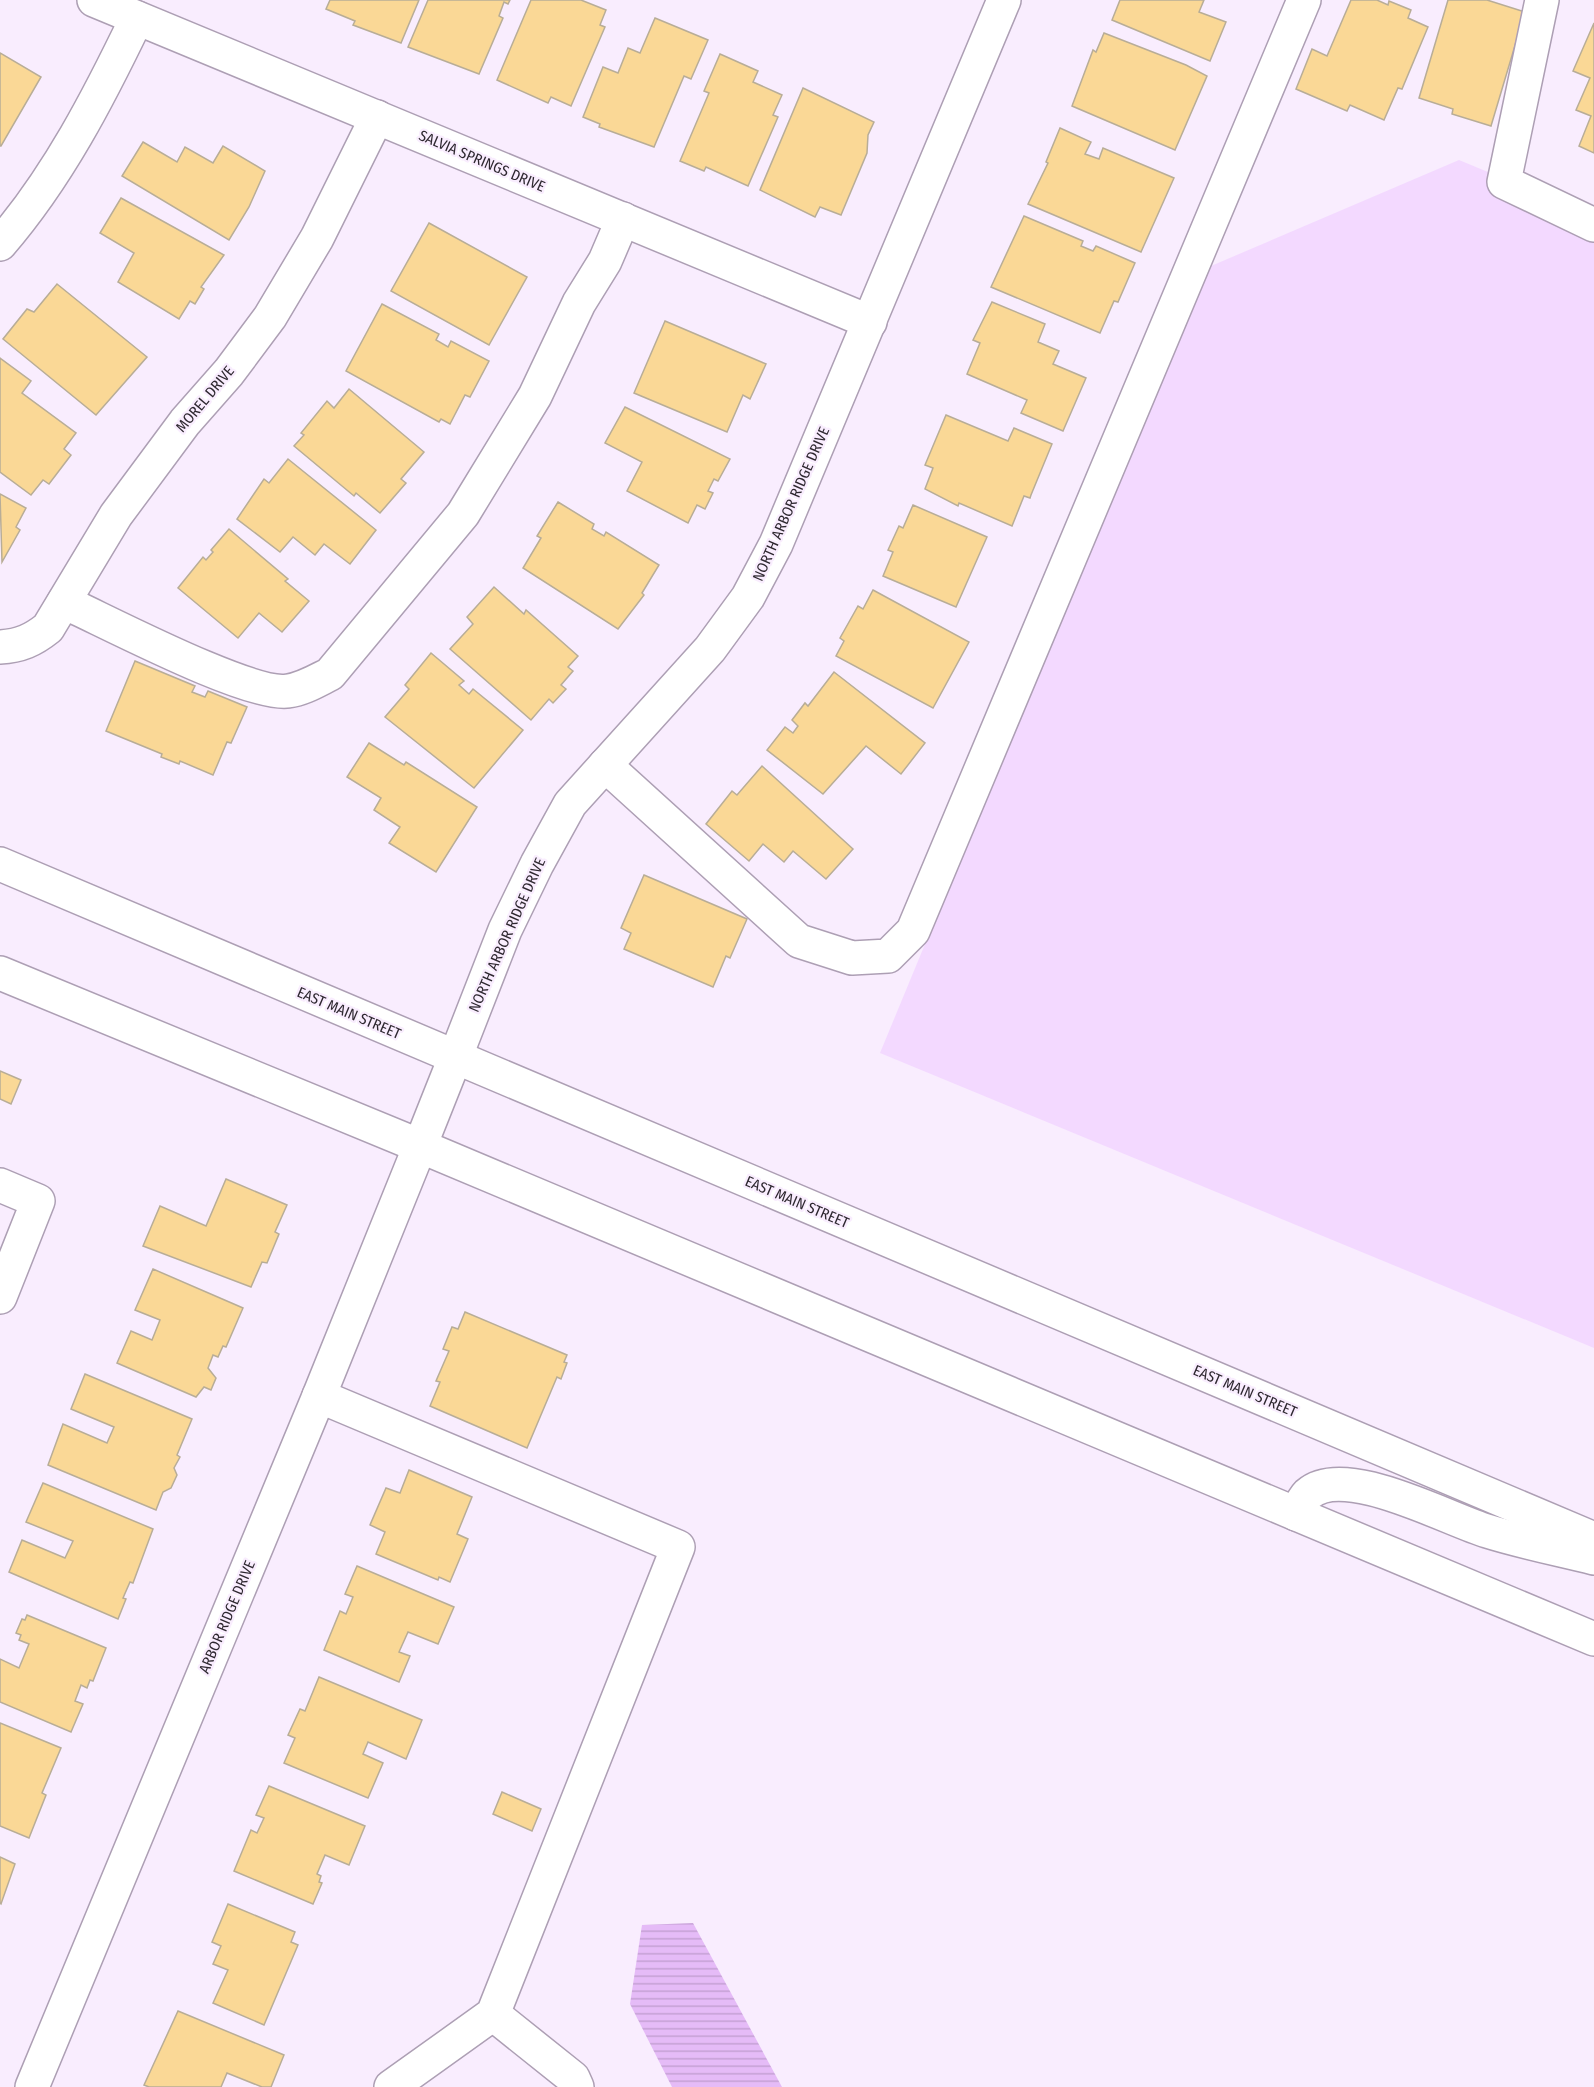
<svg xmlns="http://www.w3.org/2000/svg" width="1594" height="2087" font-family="'Fira Sans Condensed',sans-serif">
<defs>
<pattern id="water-rules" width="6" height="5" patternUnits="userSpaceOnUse" patternTransform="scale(1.5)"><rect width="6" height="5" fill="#e5bbf7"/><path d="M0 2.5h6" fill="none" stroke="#c5a1d4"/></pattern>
</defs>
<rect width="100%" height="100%" fill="#f9edfe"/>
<path fill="#f3d9ff" d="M1459,160L1594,216V1348L880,1053L1204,269Z"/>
<path fill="url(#water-rules)" d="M693,1923L782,2087H672L630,2004L642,1925Z"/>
<g fill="#fad896" stroke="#b8ad97" stroke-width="1.5">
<path d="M330,0H419L401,43L353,25L355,21L326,9Z"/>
<path d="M428,0H510L508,4L504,2L499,16L503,18L479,74L408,47Z"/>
<path d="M531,0H581L606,10L600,25L605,27L571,106L551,97L548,103L497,80Z"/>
<path d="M1120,0H1204L1199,12L1226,22L1210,61L1112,20Z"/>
<path d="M1351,0H1377L1388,5L1389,1L1411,10L1408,18L1428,27L1402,89L1398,88L1384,120L1350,105L1347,111L1296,89L1312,49L1327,56Z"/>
<path d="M1448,0H1487L1525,12L1491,126L1452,114L1453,109L1419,98Z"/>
<path d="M655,18L708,40L691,79L684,76L654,147L599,127L600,124L583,117L603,67L618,73L628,48L640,53Z"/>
<path d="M1594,23V153L1579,146L1591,116L1576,110L1590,78L1573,71Z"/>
<path d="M1104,33L1186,65L1207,76L1175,150L1072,106L1093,50L1096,52Z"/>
<path d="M0,53L41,77L1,146H0Z"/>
<path d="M720,54L758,71L753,82L782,95L773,115L778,117L748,186L706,167L704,171L680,161L709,93L704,91Z"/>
<path d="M803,88L874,122L868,135L867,153L841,215L820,207L815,217L760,190Z"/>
<path d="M1060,128L1091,142L1085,154L1099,159L1103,148L1174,178L1141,252L1028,204L1048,163L1046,162Z"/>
<path d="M143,142L177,162L185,147L213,163L223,146L265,171L249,207L229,240L122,176Z"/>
<path d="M121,198L224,255L201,287L204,289L195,304L190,301L179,319L118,282L134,253L100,233Z"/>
<path d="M1024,216L1083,241L1081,246L1093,251L1096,246L1135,263L1118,302L1114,301L1100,333L991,287Z"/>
<path d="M429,223L527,277L489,345L391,291Z"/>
<path d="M57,284L147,357L96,415L3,339L27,309L34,312Z"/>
<path d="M992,302L1045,324L1038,342L1059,351L1053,364L1086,378L1063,431L1021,413L1027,400L967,374L980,343L973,340Z"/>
<path d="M382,304L439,334L436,340L448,347L451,341L489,361L470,397L465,395L450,424L441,419L439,422L346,371Z"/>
<path d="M665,321L766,364L750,399L743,395L727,432L634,393Z"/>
<path d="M0,358L31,381L22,393L76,433L64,449L71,455L49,484L43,480L31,495L0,472Z"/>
<path d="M349,389L424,452L401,479L406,483L380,513L356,493L354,496L294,446L304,435L301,433L327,401L334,408Z"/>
<path d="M625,407L730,459L718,481L714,479L708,491L713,493L705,509L697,505L688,523L627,491L642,462L605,443Z"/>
<path d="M946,415L1008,441L1014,428L1052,444L1031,495L1030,498L1024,496L1012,526L959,503L958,506L925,489L933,468L925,465Z"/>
<path d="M288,459L376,530L350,564L324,544L315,555L293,537L280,552L237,519L264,479L269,483Z"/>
<path d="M0,494L26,508L16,527L20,530L2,562Z"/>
<path d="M558,502L594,524L592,529L604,536L606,532L659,565L642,593L644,595L618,629L523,568L541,538L537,536Z"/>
<path d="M913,505L987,537L956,607L883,576L893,552L888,550L899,526L903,528Z"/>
<path d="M229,529L288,579L285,581L309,601L282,632L259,613L238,638L178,588L203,557L206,560L213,552L211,550Z"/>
<path d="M494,587L524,614L526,610L578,656L568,667L573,671L561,685L566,689L553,703L549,699L531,720L450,649L473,624L467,617Z"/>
<path d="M873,590L969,642L933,708L836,656L844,641L840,638L858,606L863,609Z"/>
<path d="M431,653L464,681L459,685L469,694L473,689L523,730L474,788L385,717L409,689L405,685Z"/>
<path d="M135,661L195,686L192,692L205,697L208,691L247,707L231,743L227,742L213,775L180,761L179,764L161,757L162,754L106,731Z"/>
<path d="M834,672L925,743L901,774L866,746L823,794L767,750L785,727L793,733L798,726L792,720L805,703L808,706Z"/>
<path d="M369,743L404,765L406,762L477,807L436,872L389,843L400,827L374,810L381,798L347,777Z"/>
<path d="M762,766L853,849L826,879L793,851L784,862L763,844L749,861L706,824L732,791L737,795Z"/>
<path d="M644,875L747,919L730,958L726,956L713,987L624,949L631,933L621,928Z"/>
<path d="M0,1071L21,1080L11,1104L0,1099Z"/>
<path d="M226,1179L287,1205L275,1232L279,1234L267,1263L262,1262L251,1287L143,1246L160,1206L206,1226Z"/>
<path d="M153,1269L243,1308L226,1347L223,1346L218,1357L213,1355L208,1368L216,1378L211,1390L204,1387L196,1397L117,1363L131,1331L152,1340L160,1320L135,1310Z"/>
<path d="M465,1312L567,1355L564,1362L567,1363L561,1379L557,1377L527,1448L430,1406L440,1382L436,1381L449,1351L443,1349L452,1327L458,1329Z"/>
<path d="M85,1374L192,1419L177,1455L180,1457L174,1468L177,1475L171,1488L163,1492L156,1510L48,1465L63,1424L107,1443L114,1427L71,1409Z"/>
<path d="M409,1470L472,1497L457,1534L468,1539L450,1582L439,1577L438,1580L376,1554L385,1532L370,1525L386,1488L400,1493Z"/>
<path d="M43,1483L153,1529L133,1583L130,1582L123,1598L126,1599L118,1619L9,1572L22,1540L65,1558L73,1541L26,1522Z"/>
<path d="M357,1566L454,1607L438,1644L408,1632L399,1652L410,1656L399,1682L324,1650L340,1611L346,1614L353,1597L345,1594Z"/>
<path d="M27,1615L106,1648L93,1681L90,1680L87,1688L81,1685L75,1701L83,1704L71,1732L0,1702V1659L19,1668L29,1644L19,1640L21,1635L16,1633L22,1619L25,1620Z"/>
<path d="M319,1677L422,1720L406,1759L368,1742L363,1754L383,1763L368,1798L284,1763L295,1738L288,1735L300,1709L305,1711Z"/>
<path d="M0,1723L61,1748L42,1793L46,1795L29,1838L0,1826Z"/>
<path d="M269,1786L365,1826L349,1865L325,1855L317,1874L321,1876L319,1882L322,1883L313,1904L234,1871L251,1830L257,1833L264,1818L256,1815Z"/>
<path d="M502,1792L541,1809L532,1831L493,1814Z"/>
<path d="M0,1857L15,1864L1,1904L0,1903Z"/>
<path d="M228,1904L295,1932L291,1942L298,1945L264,2025L213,2003L228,1970L213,1964L221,1946L212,1942Z"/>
<path d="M178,2011L284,2055L271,2087H262L227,2073L221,2087H149L144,2085Z"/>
</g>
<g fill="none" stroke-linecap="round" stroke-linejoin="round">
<g stroke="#ad9fb4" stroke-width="36">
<g id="minor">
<path d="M94,0L870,322"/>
<path d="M1542,0L1504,182L1594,225"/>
<path d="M0,244C58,177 99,97 137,18"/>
<path d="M64,602C106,621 250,697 288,691C303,689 316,681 330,674L463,514L535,396L579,303L605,261L623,219"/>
<path d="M0,647C20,646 33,640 48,628L116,515L185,422L229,372L270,317L317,238L377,117"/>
<path d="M605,765L799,941L852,958L888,956L913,931L1304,0"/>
<path d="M455,1058L505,930L537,864L570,804L710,649L748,597L776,544L1004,0"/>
<path d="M0,1185L38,1201L0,1297"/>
<path d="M319,1396L678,1547L493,2014L391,2087"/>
<path d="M493,2014L573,2078L577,2087"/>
<path d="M32,2087L319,1396L420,1146"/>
</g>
</g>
<g stroke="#ad9fb4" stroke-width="36">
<g id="major">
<path d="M0,864L1594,1539"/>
<path d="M0,973L420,1146L1594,1639"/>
<path d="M420,1146L455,1058"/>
<path d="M1296,1514C1299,1508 1303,1499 1308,1494C1344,1462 1447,1519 1487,1531C1522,1542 1558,1549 1594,1558"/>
</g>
</g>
<use href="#minor" stroke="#fff" stroke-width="33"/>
<use href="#major" stroke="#fff" stroke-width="33"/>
</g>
<g text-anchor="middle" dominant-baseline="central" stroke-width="4.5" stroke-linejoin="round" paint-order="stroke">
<g font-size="15" fill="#2e2830" stroke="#f9edfe">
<text transform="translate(482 161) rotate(23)">SALVIA SPRINGS DRIVE</text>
<text transform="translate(205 399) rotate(-50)">MOREL DRIVE</text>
<text transform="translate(791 504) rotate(-66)">NORTH ARBOR RIDGE DRIVE</text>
<text transform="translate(507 935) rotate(-66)">NORTH ARBOR RIDGE DRIVE</text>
<text transform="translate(349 1013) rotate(23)">EAST MAIN STREET</text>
<text transform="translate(797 1202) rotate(23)">EAST MAIN STREET</text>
<text transform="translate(1245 1391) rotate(23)">EAST MAIN STREET</text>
<text transform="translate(227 1617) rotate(-67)">ARBOR RIDGE DRIVE</text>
</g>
</g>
</svg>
